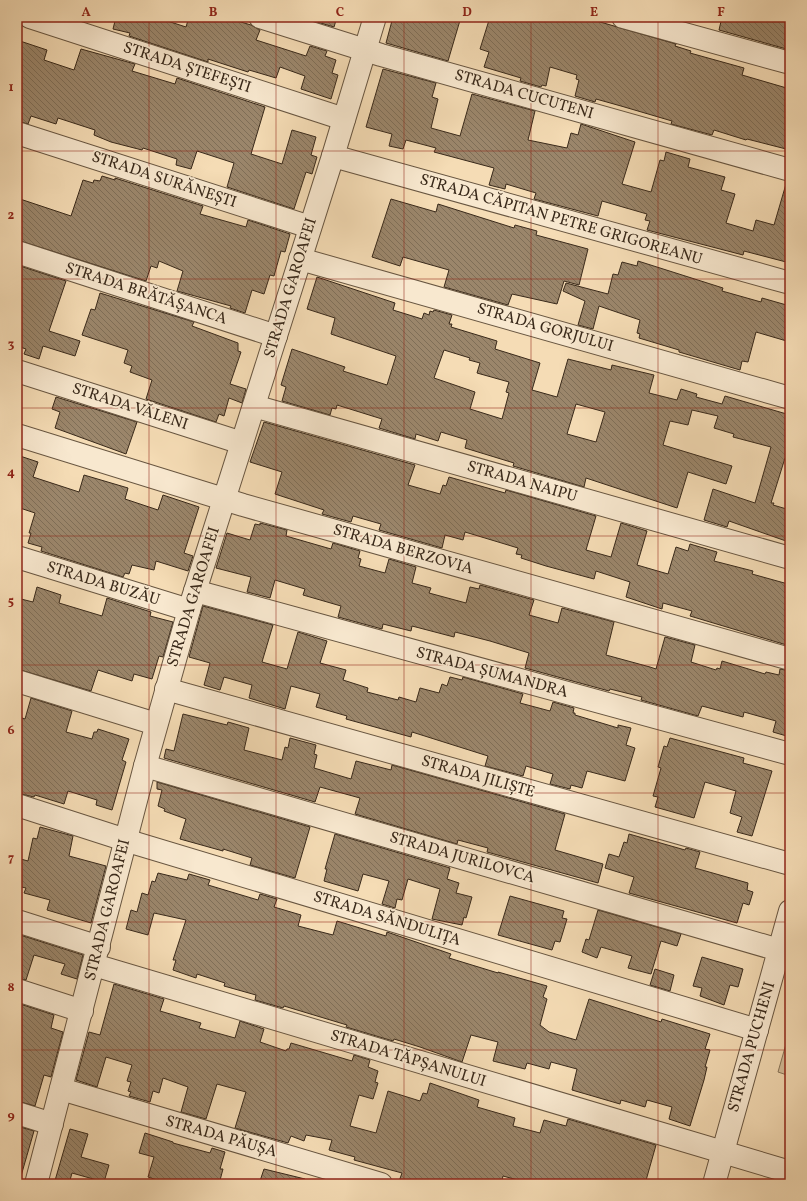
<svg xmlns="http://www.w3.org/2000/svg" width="807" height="1201" font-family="Vollkorn,serif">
<defs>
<pattern id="building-back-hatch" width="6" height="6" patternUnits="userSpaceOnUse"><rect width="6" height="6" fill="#9b866b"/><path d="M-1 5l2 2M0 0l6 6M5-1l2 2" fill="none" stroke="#7f6e57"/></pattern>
</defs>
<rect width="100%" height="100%" fill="#f5dcb5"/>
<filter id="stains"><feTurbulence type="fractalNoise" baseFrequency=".005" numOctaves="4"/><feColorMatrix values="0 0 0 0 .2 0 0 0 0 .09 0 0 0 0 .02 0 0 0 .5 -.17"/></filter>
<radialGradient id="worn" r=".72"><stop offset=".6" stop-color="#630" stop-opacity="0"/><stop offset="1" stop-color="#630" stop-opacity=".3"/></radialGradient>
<path fill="#d5be9b" stroke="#87745a" d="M790,1030V1076L778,1072Z"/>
<g fill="url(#building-back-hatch)" stroke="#39291a" fill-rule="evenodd">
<path d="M116,17H155L186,27L189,17H224L251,25L260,30L256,40L306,56L310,46L327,51L325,56L336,60L332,73L338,75L331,99L301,89L305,76L280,67L276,78L249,70L248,72L208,59V62L129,36L130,33L113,29Z"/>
<path d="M318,17H337L334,27L317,22Z"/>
<path d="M393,17H461L448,61L386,43Z"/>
<path d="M490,17H583L676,44L675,46L691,51L690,53L744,68L742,75L790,89V150L747,139L746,140L714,130L712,135L671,124L672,121L621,106L596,99L595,102L575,96L579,80L576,79L577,75L550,67L546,86L542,85L541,87L520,81L521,78L484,67L489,52L480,49Z"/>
<path d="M722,17H790V50L719,30Z"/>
<path d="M17,40L47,50L44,60L74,70L81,49L135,64L132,71L175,84L177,78L265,107L251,154L282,164L292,130L316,137L311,155L317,157L312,174L306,172L294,209L227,187L234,163L197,151L191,169L176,165L177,159L143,148L142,150L111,142L94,135L95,130L58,118L56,124L31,116L28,124L17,121Z"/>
<path d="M383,69L436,83L432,97L438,99L431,128L460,136L472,94L535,111L528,140L567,148L571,133L578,135L581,124L635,142L622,184L651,192L660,160L664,161L666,152L690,159L688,167L725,177L721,190L735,194L726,223L753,231L756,220L774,225L786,184L790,185V263L744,251L743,255L647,230L650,221L645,220L647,214L602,201L598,216L534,199L536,193L506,184L505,189L489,185L494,168L434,152L436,148L406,140L403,149L389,146L392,134L366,127Z"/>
<path d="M102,176L115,180V178L203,206L200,214L246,227L248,220L290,234L285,252L281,251L274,276L270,275L264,294L252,290L245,313L230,308L231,306L177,291L183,271L159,261L157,268L151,266L146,281L17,240V198L71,216L83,180L93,183L94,180L100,181Z"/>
<path d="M391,199L436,212L438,204L514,228L515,225L537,231L536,235L588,249L579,285L564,281L557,304L512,294L508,305L444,287L449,270L403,257L400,266L372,257Z"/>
<path d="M638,261L723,288L722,291L761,302L762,298L790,306V342L756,332L748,362L742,361L740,370L679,352V350L639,338L640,334L637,333L640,320L599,306L593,329L578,325L585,301L563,291L566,283L608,294L613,274L618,275L622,262L637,266Z"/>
<path d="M17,265L66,281L49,331L80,341L75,356L43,346L39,359L24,354L26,349L17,346Z"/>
<path d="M317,277L395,303L393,310L422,319L424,313L429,315L430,311L433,312L434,310L452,315L449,324H452L451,327L497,341L495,349L540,363L532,390L557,397L568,359L611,370L612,365L654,375L649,393L677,400L681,389L697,394L696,397L722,404L725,396L790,415V460L785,458L771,503H774L773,505L790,510V528L786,541L729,521L727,527L704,520L713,489L755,503L771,447L733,437L734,434L714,428L718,416L692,410L688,425L670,421L663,445L732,466L726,484L688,472L677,508L586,478L584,487L513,466L514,463L465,448L467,440L441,432L438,441L416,434L415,439L379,428L382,419L337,405L336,409L332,408L330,415L282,401L286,387L281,385L292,349L345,367L343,371L387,385L396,356L331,334L335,318L307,309ZM444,350L470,358L469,360L480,363L477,373L509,382L506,392L509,393L502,419L470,409L475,392L434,378ZM576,404L605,412L596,442L567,434Z"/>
<path d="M100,293L194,322L192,326L238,343V351L241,352L230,384L246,389L242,403L229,398L224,416L219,414L216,422L146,399L152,380L130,372L132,366L124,363L128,350L82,335L91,309L95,310Z"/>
<path d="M56,397L137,422L126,454L55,428L60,412L52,409Z"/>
<path d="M264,422L415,465L408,485L440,494L443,485L446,486L449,477L505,493L506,490L596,516L586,550L611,557L621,523L647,531L637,565L668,574L676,547L688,551L690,544L717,552L714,561L753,571L752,574L788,584L785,593L790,594V646L690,616L692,611L663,603L662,609L626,597L630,582L596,571L594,579L546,566L521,558L522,555L516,554L518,548L465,532L463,540L445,535L442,548L379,530L381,524L353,516L351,522L322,514L324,510L275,494L282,472L250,462Z"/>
<path d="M17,455L38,462L33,477L79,492L84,475L128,488L125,499L158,510L163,495L199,507L184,553L193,556L188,571L156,561L154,570L132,565L129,574L125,573L123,577L41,551L42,547L28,543L31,533H29L35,513L17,507Z"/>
<path d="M260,523L287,530L286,536L331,549L333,543L360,551L358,558L361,559L359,566L385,573L389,559L416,567L412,583L431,588L429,593L466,603L470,587L479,589L480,585L534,600L529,615L558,623L562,608L614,622L606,655L650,667L656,669L665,637L695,645L691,662L716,670L717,668L720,669L722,661L765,674L766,672L779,675L780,669L790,671V737L773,732L776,721L744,712L743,717L702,706L698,716L641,700L642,697L610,689L609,691L525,668L529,653L490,641L455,632L454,637L412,626L411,631L383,624L382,629L338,617L341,606L303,595L305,589L275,580L270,598L247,592L251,577L216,568L227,533L250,540L255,524L260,525Z"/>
<path d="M37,587L61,595L59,603L102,616L107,598L151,612L150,616L173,622L163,657L159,656L152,679L134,674L132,681L98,670L91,691L17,669V598L33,602Z"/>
<path d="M203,606L273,625L262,662L287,669L298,632L327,641L320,663L346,670L343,680L368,688L367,692L398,700L399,697L416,702L420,688L439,693L442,684L447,686L450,677L462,680L463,677L523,694L520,703L550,711L553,702L574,708L573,713H575V715L618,728V725L631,728L626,745L635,748L625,781L587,771L582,788L571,785L570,789L550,784L553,774L526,766L523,776L485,766L488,756L412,732L411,737L346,719L347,716L316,707L320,694L291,686L285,709L249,698L252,685L224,677L220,690L204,685L210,663L189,657Z"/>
<path d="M31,698L72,711L66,732L92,739L94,732H97L98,729L129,739L122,760L126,762L112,810L96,805L97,800L68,791L64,804L35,795L34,797L17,793V716L25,719Z"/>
<path d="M183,714L227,725L228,722L249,728L244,750L282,760L285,747L288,748L290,738L316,745L314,754L317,755L314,768L351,779L356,761L391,770L392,765L565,814L555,850L603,864L598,883L487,852L488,848L458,840L457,844L355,814L360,798L320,787L315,802L164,758L166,749L174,751Z"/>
<path d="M670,738L744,758L743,763L772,771L752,836L737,832L742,817L730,813L736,791L705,782L694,818L655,807L658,797L653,796L661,768L658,767L664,746L667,747Z"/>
<path d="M157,782L310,827L295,878L250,865L252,858L223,849V851L180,839L186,819L164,811L165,809L158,806L162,790L157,789Z"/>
<path d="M40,827L73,836L69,856L106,866L91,923L47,910L50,900L24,893L26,888L17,886V858L28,861L33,838L37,839Z"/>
<path d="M335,834L450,868L447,879L459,883L456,893L472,897L466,918L464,917L462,925L432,919L440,889L408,879L402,900L397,899L395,908L382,904L389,881L363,874L358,891L324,881L327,869H325Z"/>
<path d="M629,834L685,850L686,848L700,852L695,868L748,883L747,890L753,892L749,905L743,903L737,923L629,893L634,877L605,868L609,854L619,857L624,842L627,843Z"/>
<path d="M158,873L187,880L189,874L210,880L208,885L258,900L260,894L277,899L274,907L301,915L298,926L333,935L337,921L386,936L387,932L451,954L449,958L498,973V972L547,986L543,997L547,999L540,1025L549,1032L576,1040L589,999L661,1022L662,1019L710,1034L705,1049L710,1050L705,1067H707L704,1080L690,1126L669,1119L672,1107L647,1100L645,1107L621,1100L620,1104L572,1090L577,1069L551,1062L549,1069L527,1063L525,1069L493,1061L498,1042L471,1035L462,1062L420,1047L394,1039L393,1041L346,1027L347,1025L284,1006L283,1008L255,1000L256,995L224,986L225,983L197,974L196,978L173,970L176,960H173L186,920L154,913L148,935L126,929L131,910L137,912L142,893L148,895L152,881L155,882Z"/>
<path d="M510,896L564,911L562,918L567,919L560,942L555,941L552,950L498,935Z"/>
<path d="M598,910L681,934L677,946L661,941L651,974L628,968L632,956L601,947L597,958L582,952L586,939L589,940Z"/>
<path d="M17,934L83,955L77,979L61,974L65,964L34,955L26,980L17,978Z"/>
<path d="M702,957L743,969L738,987L730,985L724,1005L700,996L702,988L693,986Z"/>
<path d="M655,969L674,975L670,991L650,985Z"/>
<path d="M114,984L164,999L160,1011L201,1023L199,1028L235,1038L240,1021L264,1029L260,1042L286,1051L287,1049H289L291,1043L352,1061L354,1055L370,1060L368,1067L378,1071L375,1082L378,1083L373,1099L359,1095L350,1126L376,1133L388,1091L420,1101L423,1093L427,1094L430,1083L479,1100L477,1107L515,1118L513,1126L540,1133L544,1120L566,1126L568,1119L656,1145L645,1184H532L503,1176L501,1184H398L402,1173L354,1160L355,1157L329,1150L332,1140L306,1135L304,1141L291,1136L288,1143L235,1128L246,1092L217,1084L206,1119L181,1112L188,1087L163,1078L159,1093L153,1091L150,1102L129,1096L131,1092L128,1091L131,1082L127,1081L132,1065L106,1057L97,1087L76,1080L89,1032L100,1035Z"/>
<path d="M17,1003L54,1015L51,1028L63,1032L51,1077L44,1075L35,1106L17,1101Z"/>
<path d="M17,1126L34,1131L21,1176L17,1175Z"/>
<path d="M70,1129L88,1134L81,1157L109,1165L104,1182L72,1173L69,1184H54Z"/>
<path d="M145,1133L173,1142V1143L210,1153L212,1148L225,1152L220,1169H223L219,1184H169L148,1177L154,1157L139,1153Z"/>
<path d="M264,1169L305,1179L304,1184H259Z"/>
</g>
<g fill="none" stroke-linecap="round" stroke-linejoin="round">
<g stroke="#685641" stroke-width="24">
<g id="minor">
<path d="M30,17L344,119"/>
<path d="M260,17L381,55L790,170"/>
<path d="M623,17L790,63"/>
<path d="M17,133L310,227"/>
<path d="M333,156L790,283"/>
<path d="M17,252L276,336"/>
<path d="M300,259L790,398"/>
<path d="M17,371L242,443"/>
<path d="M254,406L790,558"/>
<path d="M17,435L243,505L790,659"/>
<path d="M17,557L189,610"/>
<path d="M195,591L790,754"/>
<path d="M17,681L156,724"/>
<path d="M166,689L790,864"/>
<path d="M145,766L779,950"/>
<path d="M17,805L138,844L757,1030"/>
<path d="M17,921L99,947"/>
<path d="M94,965L790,1172"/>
<path d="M17,990L82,1011"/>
<path d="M61,1089L381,1184"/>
<path d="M17,1113L52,1124"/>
<path d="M36,1184L145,766L189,610L333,156L375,17"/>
<path d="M714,1184L790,911"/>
</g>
</g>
<use href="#minor" stroke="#f8e8cf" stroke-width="22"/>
</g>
<path fill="none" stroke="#8f2418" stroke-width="1" stroke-opacity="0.55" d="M149,17V1184M276,17V1184M404,17V1184M531,17V1184M658,17V1184M17,151H790M17,279H790M17,408H790M17,536H790M17,665H790M17,793H790M17,922H790M17,1050H790"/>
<g text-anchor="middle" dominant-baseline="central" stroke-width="3.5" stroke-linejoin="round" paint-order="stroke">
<g font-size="16" fill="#39291a" stroke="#f8e8cf">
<text transform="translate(187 68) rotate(18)">STRADA ȘTEFEȘTI</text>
<text transform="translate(524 95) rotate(16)">STRADA CUCUTENI</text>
<text transform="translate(164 180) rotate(18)">STRADA SURĂNEȘTI</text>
<text transform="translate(561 220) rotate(16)">STRADA CĂPITAN PETRE GRIGOREANU</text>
<text transform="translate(291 288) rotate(-73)">STRADA GAROAFEI</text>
<text transform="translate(146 294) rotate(18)">STRADA BRĂTĂȘANCA</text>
<text transform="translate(545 328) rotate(16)">STRADA GORJULUI</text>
<text transform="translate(130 407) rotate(18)">STRADA VĂLENI</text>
<text transform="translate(522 482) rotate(16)">STRADA NAIPU</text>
<text transform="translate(403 550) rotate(16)">STRADA BERZOVIA</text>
<text transform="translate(103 584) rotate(17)">STRADA BUZĂU</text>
<text transform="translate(194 597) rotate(-73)">STRADA GAROAFEI</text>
<text transform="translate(492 673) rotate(15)">STRADA ȘUMANDRA</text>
<text transform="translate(478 777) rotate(16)">STRADA JILIȘTE</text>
<text transform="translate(462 858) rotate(16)">STRADA JURILOVCA</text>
<text transform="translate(108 910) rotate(-76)">STRADA GAROAFEI</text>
<text transform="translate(387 919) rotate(17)">STRADA SĂNDULIȚA</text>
<text transform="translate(752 1047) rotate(-74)">STRADA PUCHENI</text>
<text transform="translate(408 1059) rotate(17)">STRADA TĂPȘANULUI</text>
<text transform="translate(221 1137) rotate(16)">STRADA PĂUȘA</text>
</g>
</g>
<rect width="807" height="1201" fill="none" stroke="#f5dcb5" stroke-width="44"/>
<rect x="22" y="22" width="763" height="1157" fill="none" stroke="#8f2418" stroke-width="1.5"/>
<g font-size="13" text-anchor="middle" font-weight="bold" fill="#8f2418">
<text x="86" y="16">A</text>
<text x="213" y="16">B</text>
<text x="340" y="16">C</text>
<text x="467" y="16">D</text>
<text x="594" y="16">E</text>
<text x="721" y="16">F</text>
<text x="11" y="91">1</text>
<text x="11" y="219">2</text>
<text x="11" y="348">3</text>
<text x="11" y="476">4</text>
<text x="11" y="605">5</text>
<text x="11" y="734">6</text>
<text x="11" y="862">7</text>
<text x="11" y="991">8</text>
<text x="11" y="1119">9</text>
</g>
<rect width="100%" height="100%" filter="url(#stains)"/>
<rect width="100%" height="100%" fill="url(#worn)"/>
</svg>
